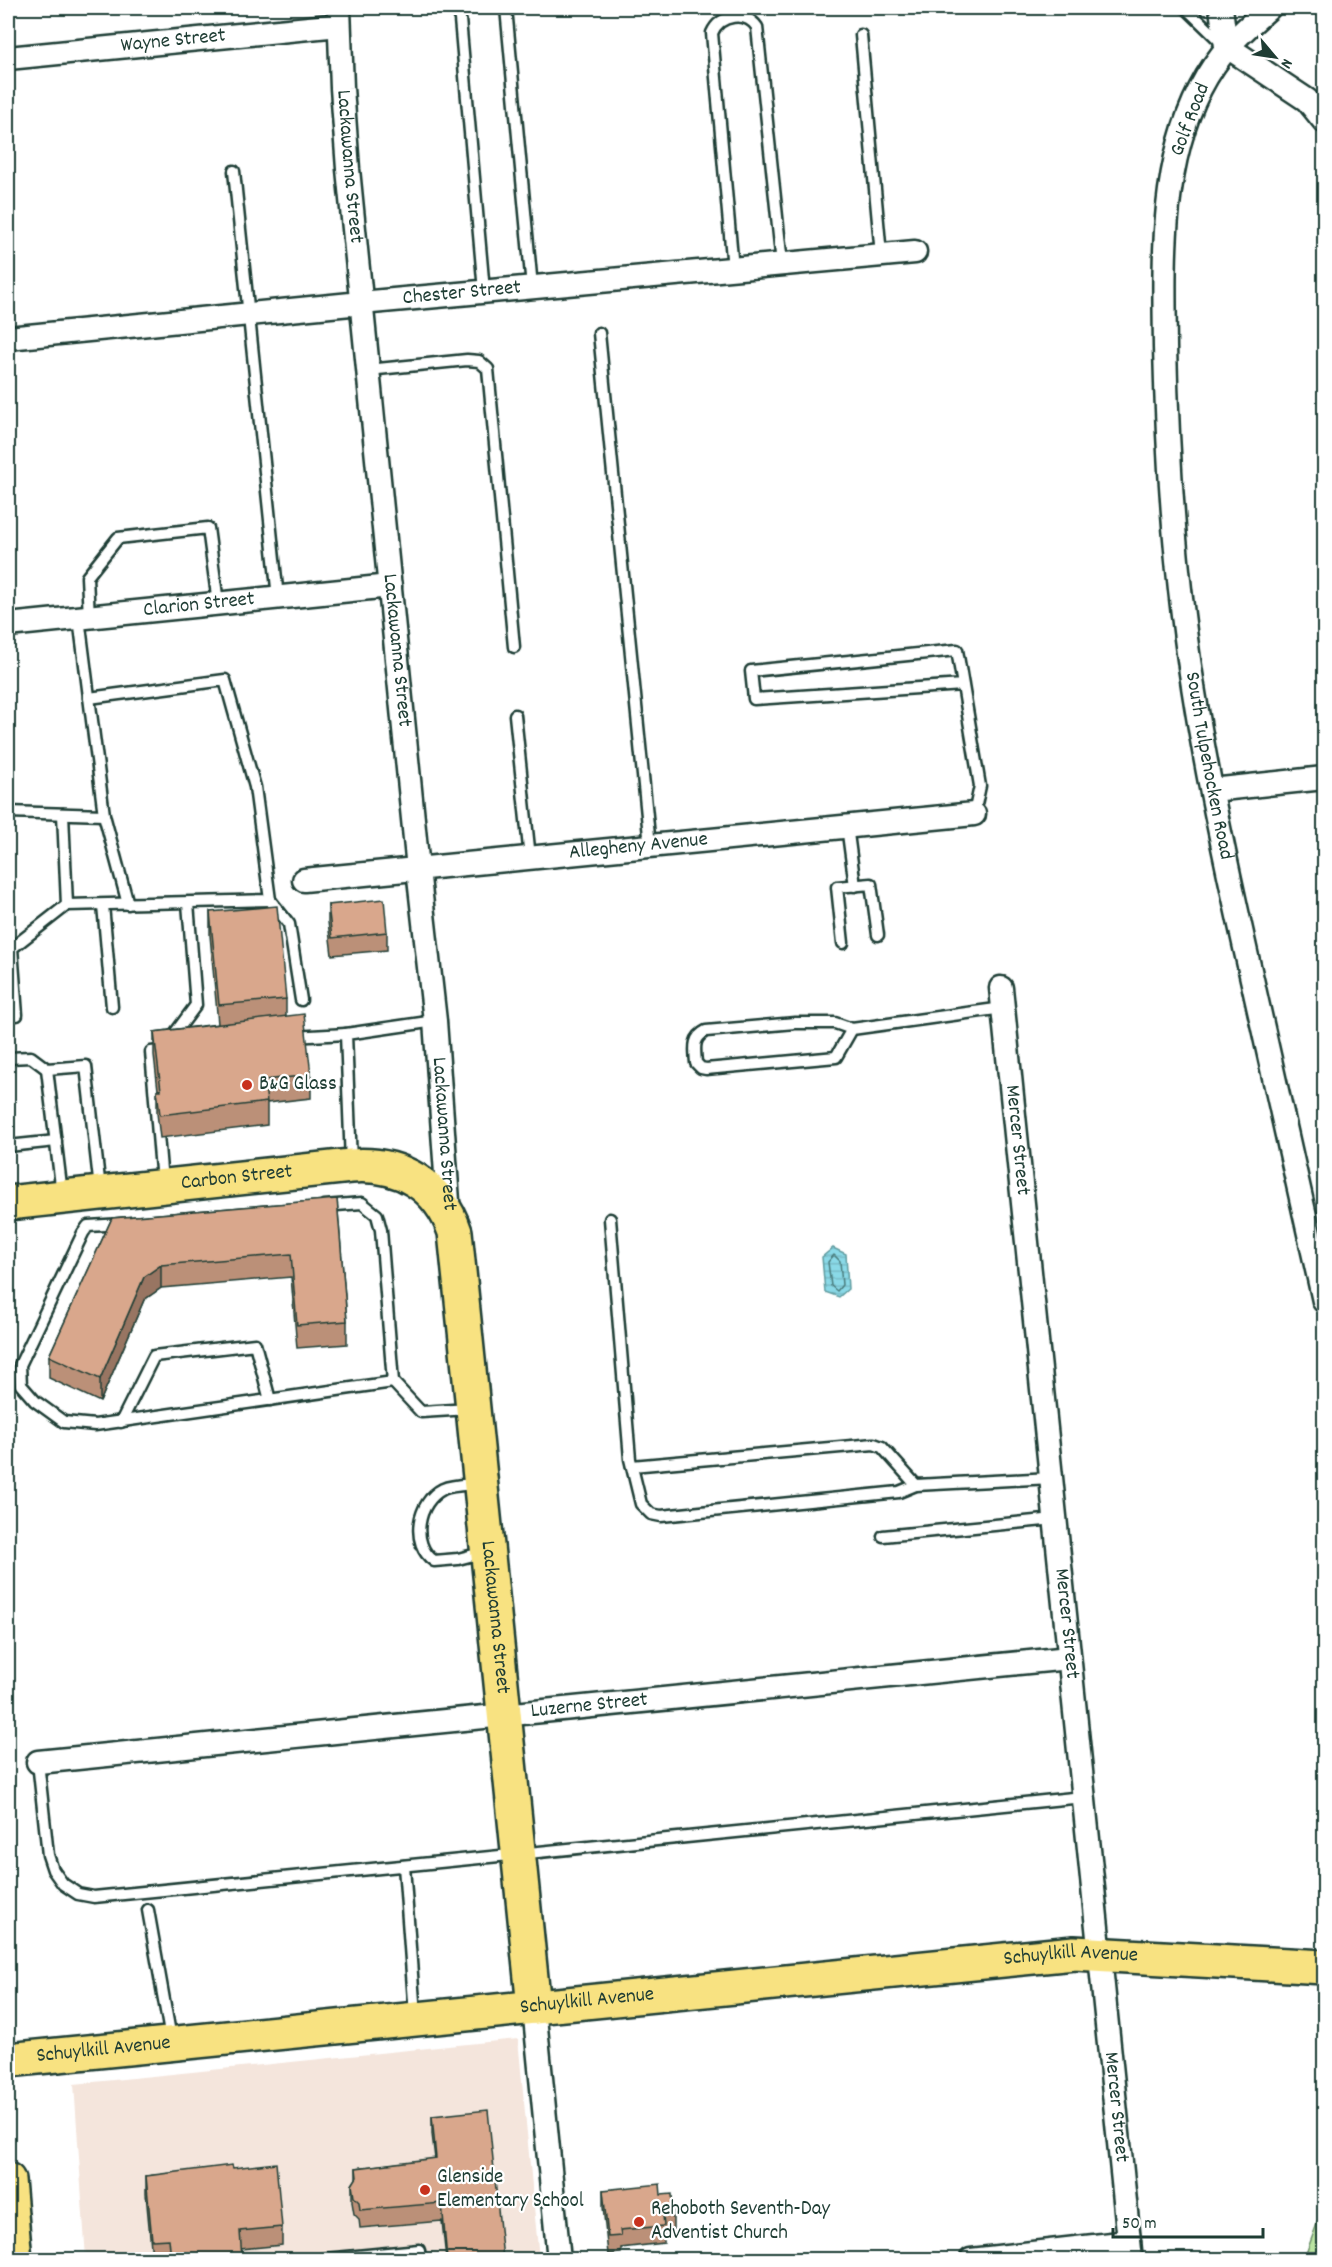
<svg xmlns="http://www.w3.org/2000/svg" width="1332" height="2267" font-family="Dekko,sans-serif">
<defs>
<pattern id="grass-tufts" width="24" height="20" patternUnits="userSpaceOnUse" patternTransform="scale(1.5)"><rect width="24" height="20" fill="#bae4a1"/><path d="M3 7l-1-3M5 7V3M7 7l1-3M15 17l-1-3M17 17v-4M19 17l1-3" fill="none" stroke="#9fc48b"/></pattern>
<pattern id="water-rules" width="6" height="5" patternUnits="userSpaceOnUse" patternTransform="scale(1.5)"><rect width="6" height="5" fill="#8ad9e7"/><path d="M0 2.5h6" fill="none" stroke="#77bbc7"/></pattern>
</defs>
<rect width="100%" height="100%" fill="#fff"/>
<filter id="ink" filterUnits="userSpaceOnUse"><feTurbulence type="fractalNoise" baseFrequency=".0167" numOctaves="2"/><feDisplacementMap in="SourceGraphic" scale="12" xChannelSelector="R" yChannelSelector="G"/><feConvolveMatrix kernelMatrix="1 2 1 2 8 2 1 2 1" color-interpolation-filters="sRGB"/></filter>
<g filter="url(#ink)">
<path fill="#f4e5dc" d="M518,2039L539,2259H86L74,2084Z"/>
<path fill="url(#grass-tufts)" stroke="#6c906a" stroke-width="1.5" d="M1324,2205V2259H1304Z"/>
<path fill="url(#water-rules)" stroke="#5f9b9f" stroke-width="1.5" d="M833,1248L846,1254L848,1289L839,1297L825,1292L822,1257Z"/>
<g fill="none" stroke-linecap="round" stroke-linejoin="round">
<path stroke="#4a7b7c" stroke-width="1.5" d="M834,1255L840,1261L842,1285L837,1291L831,1286L828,1262Z"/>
<g stroke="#1f3d34" stroke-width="15">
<g id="service">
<path d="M459,8L484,291"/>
<path d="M506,8L532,287"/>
<path d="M1186,8L1222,43"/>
<path d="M861,35L881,255"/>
<path d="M234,171L278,598"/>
<path d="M733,269L712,33C720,14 746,11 757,27L782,264"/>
<path d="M599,333L650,846"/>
<path d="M368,370L467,360L479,361L488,369L514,647"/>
<path d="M89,617L87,577L118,538L208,528L218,603"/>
<path d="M79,618L104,815L128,904"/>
<path d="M963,685L754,699L751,671L957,650L980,786L974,814"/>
<path d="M515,715L530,858"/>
<path d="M8,812L104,815"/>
<path d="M63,814L67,905L270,900L255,787L225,680L89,698"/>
<path d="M847,826L855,886"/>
<path d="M270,900L289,924L301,1000"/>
<path d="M103,905L112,1007"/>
<path d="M843,943L837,887L871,884L878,935"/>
<path d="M17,1015L12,948L67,905"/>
<path d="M852,1029L836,1057L706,1069L701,1068L696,1063C695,1049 692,1038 706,1031L795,1023H835L852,1029L1003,1008"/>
<path d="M293,1037L346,1034"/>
<path d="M170,1040L196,1005L188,903"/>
<path d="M8,1058L31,1057L47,1069L86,1066L100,1189"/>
<path d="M47,1069L62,1194"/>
<path d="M8,1146L56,1141"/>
<path d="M351,1163L346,1034L435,1021"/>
<path d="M162,1182L151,1052L167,1050"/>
<path d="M324,1206L362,1203L377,1215L381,1230L393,1382L421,1412L469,1409"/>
<path d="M610,1219L630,1459L641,1504L651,1514L661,1516L899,1492L916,1485L1051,1478"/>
<path d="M123,1224L88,1226L83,1233L20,1365L21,1385L35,1401L64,1422L95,1425L393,1382"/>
<path d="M121,1422L154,1356L255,1344L270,1400"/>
<path d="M632,1466L874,1444L882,1447L916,1485"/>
<path d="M477,1484C467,1485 452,1485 443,1489C417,1502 410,1544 434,1561L458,1559L485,1552"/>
<path d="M883,1536L1055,1519"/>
<path d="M38,1762L48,1855L53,1870L63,1884L78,1894L94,1897L1083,1797"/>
<path d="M404,1866L415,2015"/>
<path d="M148,1910L171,2039"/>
<path d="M315,2260L419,2250L420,2260"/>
</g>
</g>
<g stroke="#1f3d34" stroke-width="27">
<g id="minor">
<path id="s1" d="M339,8L342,88L348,169L418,869L435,1021L449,1215"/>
<path d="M1221,8L1226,46L1307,100L1324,121"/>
<path id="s2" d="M1269,8C1239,34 1219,52 1200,89C1160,167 1164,262 1165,347C1167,437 1172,526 1183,615C1198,738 1225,859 1252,979C1276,1087 1300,1194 1324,1301"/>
<path id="s3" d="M8,58L339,25"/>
<path id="s4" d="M8,338L361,303L915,252"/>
<path id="s5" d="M8,625L390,586"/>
<path d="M1212,790L1324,778"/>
<path id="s6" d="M304,880L974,814"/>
<path id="s7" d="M1001,988L1131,2260"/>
<path id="s8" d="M38,1762L1069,1658"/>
<path d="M534,2007L559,2260"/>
<path d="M971,2260L1129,2242"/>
</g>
</g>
<g stroke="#1f3d34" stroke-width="38">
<g id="primary">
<path id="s9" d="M8,1203L351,1166C400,1162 439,1185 455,1232L534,2007"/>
<path id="s10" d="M8,2060L1074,1953L1324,1967"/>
</g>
</g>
<g stroke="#1f3d34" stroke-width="38">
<path id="motorway" d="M8,2180L15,2260"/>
</g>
<use href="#service" stroke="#fff" stroke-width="10"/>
<use href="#minor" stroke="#fff" stroke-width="22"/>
<use href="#primary" stroke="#f8e281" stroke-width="33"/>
<use href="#motorway" stroke="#f8e281" stroke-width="33"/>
</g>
<g fill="#bb9078" stroke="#1f3d34" stroke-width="1.5">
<path d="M328,905L387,932V950L332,955L328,922Z"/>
<path d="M210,912L286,999V1016L311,1075V1098L267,1103V1125L160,1138L157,1113V1090H158L154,1055V1032L218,1024L210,935Z"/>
<path d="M337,1199L347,1321V1344L297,1348L291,1277L161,1288L144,1300L100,1402L49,1378V1356L112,1218Z"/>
<path d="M432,2116L503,2259H446L442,2221L360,2228L359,2219L354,2214L352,2202V2185L356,2179V2168L435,2159L432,2134Z"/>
<path d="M233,2168L282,2227V2245L241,2249L242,2259H169V2256L152,2258L146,2194V2176Z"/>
<path d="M603,2190L661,2195L673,2214V2231L664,2232V2243L621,2248V2253L608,2254L603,2207Z"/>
</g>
<path fill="#987562" stroke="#1f3d34" stroke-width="1.5" d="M161,1265V1288L144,1300L100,1402V1379L144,1277Z"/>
<g fill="#d9a78c" stroke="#1f3d34" stroke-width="1.5">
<path d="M384,899L387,932L332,938L328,905Z"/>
<path d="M277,906L286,999L219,1005L210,912Z"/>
<path d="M304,1014L311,1075L264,1080L267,1102L160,1115L157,1090H161L154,1032Z"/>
<path d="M337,1199L347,1321L297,1325L291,1254L161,1265L144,1277L100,1379L49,1356L112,1218Z"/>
<path d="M488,2110L503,2259H447L442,2203L360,2210L359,2202L354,2197L352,2185L357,2177L356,2168L436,2158L432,2116Z"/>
<path d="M276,2163L282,2227L240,2231L242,2259H171L169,2239L152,2240L146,2176L232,2165L233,2168Z"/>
<path d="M660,2184L661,2195L672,2194L673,2214L663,2215L664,2226L620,2230L621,2236L608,2237L603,2190Z"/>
</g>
</g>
<g fill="#c8321e" stroke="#fff" stroke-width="2">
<circle cx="247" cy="1085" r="6"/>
<circle cx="425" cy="2190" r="6"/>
<circle cx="639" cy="2222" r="6"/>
</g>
<g text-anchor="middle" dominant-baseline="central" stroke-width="4.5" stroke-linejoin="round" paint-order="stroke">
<g font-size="21" fill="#1f3d34" stroke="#fff">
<text stroke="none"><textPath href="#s3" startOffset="166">Wayne Street</textPath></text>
<text transform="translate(1191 120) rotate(-69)">Golf Road</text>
<text stroke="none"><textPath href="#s1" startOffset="159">Lackawanna Street</textPath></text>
<text stroke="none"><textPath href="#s4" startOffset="456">Chester Street</textPath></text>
<text stroke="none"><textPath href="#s5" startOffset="192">Clarion Street</textPath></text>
<text stroke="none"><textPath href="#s1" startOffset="645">Lackawanna Street</textPath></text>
<text stroke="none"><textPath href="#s2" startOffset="792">South Tulpehocken Road</textPath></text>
<text stroke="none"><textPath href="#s6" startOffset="336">Allegheny Avenue</textPath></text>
<text stroke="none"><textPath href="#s1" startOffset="1131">Lackawanna Street</textPath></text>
<text stroke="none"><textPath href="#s7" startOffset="153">Mercer Street</textPath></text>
<text stroke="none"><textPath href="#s9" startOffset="230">Carbon Street</textPath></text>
<text stroke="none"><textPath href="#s9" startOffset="866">Lackawanna Street</textPath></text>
<text stroke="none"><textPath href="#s7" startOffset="639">Mercer Street</textPath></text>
<text stroke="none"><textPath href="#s8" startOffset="554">Luzerne Street</textPath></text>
<text stroke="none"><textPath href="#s10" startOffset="1068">Schuylkill Avenue</textPath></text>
<text stroke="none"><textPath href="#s10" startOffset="582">Schuylkill Avenue</textPath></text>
<text stroke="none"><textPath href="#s10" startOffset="96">Schuylkill Avenue</textPath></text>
<text stroke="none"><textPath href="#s7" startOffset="1125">Mercer Street</textPath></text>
</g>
<g font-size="21" fill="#1f3d34" stroke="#fff" text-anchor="start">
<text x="259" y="1085">B&amp;G Glass</text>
<text x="437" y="2178">Glenside<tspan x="437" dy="24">Elementary School</tspan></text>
<text x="651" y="2210">Rehoboth Seventh-Day<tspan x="651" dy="24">Adventist Church</tspan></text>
</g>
</g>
<rect width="1332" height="2267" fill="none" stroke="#fff" stroke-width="30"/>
<rect x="15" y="15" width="1302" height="2237" fill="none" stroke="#1f3d34" stroke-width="2" filter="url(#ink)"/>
<g transform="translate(1275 57) rotate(119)" stroke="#ffffff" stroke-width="4.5" paint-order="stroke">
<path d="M0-4.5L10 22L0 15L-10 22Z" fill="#1f3d34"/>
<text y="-9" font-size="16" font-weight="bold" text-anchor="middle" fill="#1f3d34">N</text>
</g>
<path d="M1113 2228v9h150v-9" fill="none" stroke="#1f3d34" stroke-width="3"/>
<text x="1122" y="2228" font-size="18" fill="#1f3d34" stroke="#ffffff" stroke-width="4.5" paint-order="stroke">50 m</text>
</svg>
